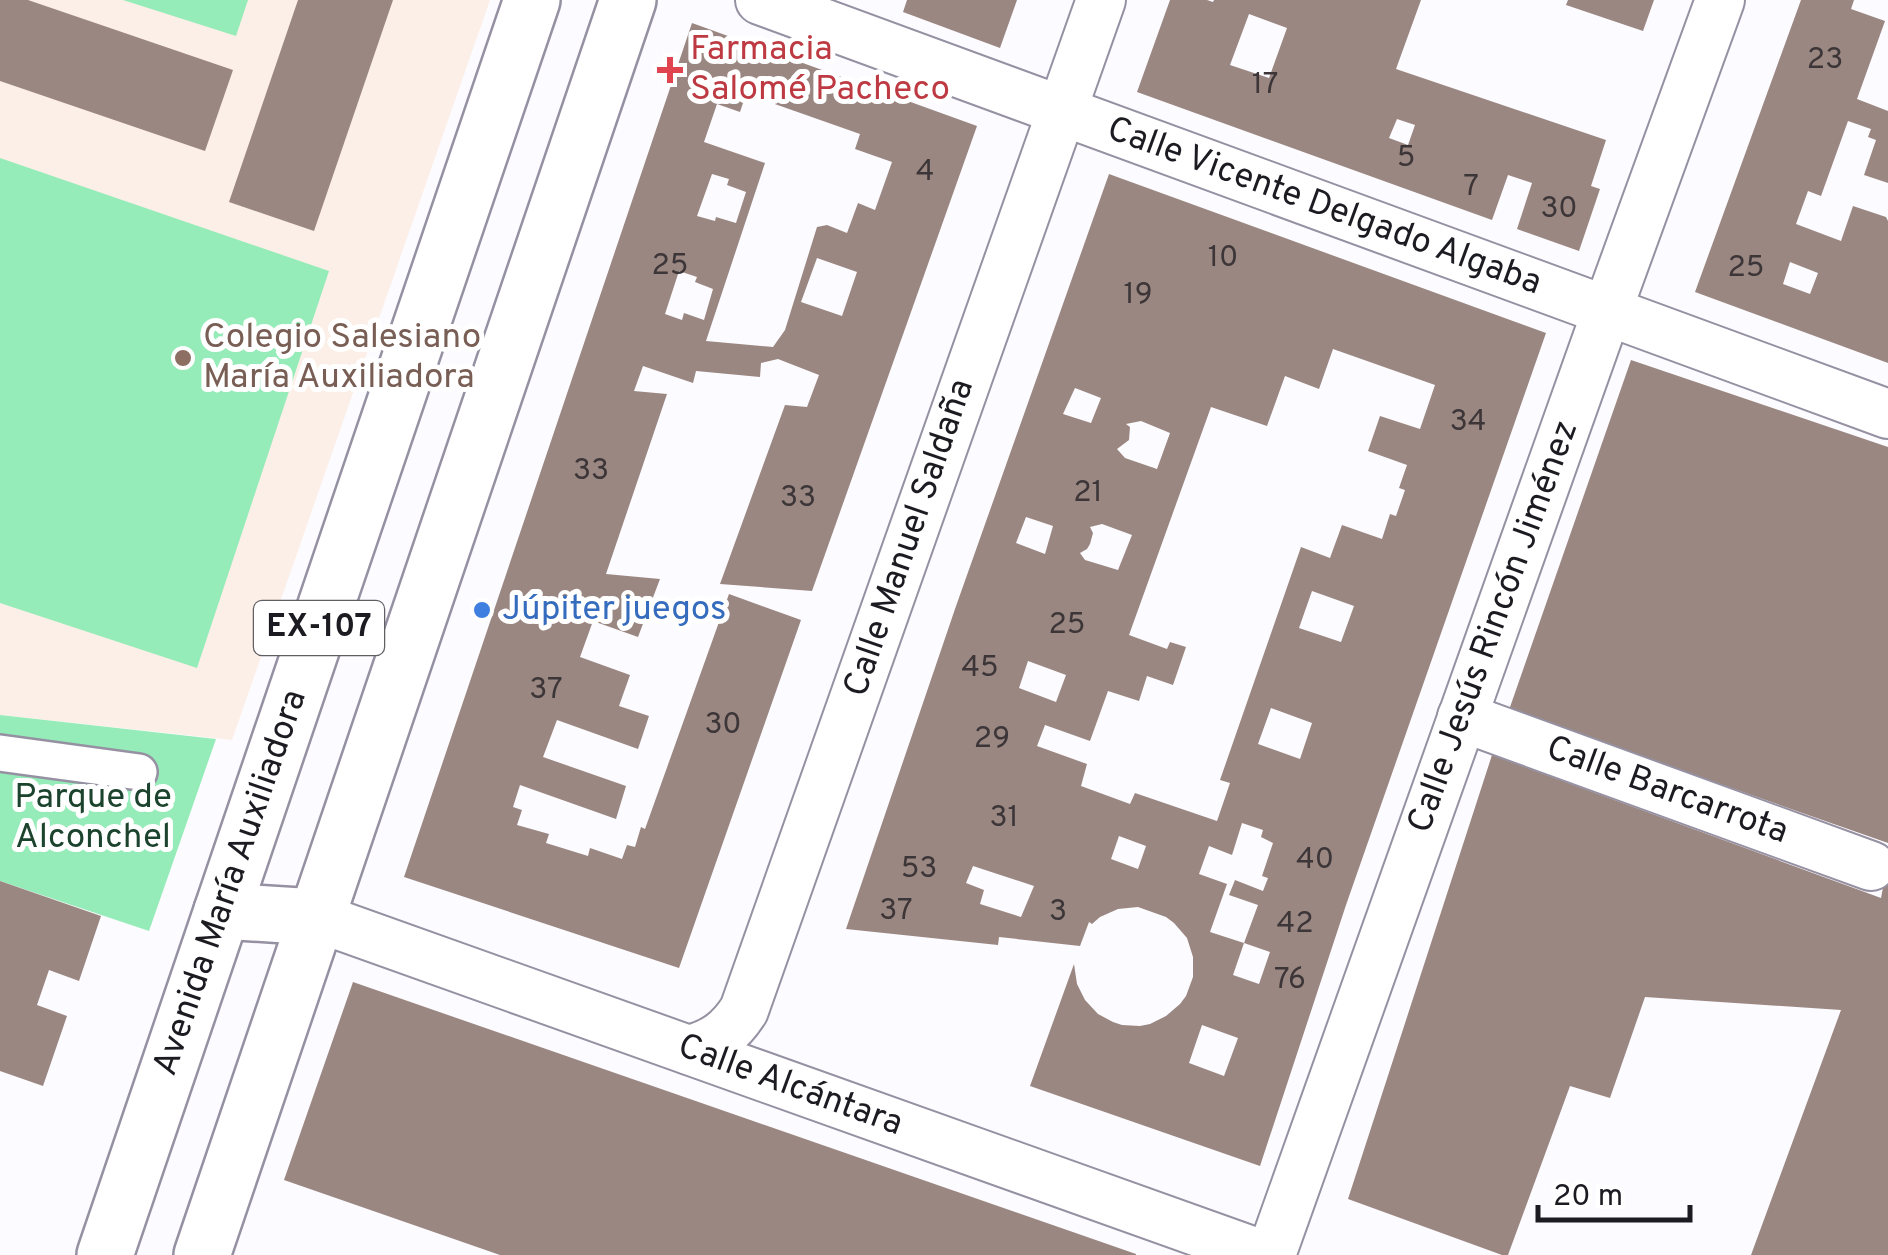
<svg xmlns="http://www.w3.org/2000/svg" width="1888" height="1255" font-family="Overpass,sans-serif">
<rect width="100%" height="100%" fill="#fcfbff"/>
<path fill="#fcefe7" d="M0,0H490L232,740L0,715Z"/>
<g fill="#95ecb8">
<path d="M123,0H248L236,36Z"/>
<path d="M0,158L329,271L197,668L0,603Z"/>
<path d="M0,715L216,739L149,931L0,881Z"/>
</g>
<g fill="#9b8781" fill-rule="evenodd">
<path d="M0,0H28L233,70L205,151L0,81Z"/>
<path d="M298,0H393L314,231L229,202Z"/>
<path d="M907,0H1017L1000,48L903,12Z"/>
<path d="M1170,0H1207L1213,2L1214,0H1421L1396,69L1606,140L1591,186L1600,189L1579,251L1517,229L1532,183L1508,175L1492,220L1137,92ZM1249,14L1287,28L1269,78L1230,65ZM1397,119L1415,125L1408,145L1389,138Z"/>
<path d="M1568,0H1654L1643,31L1566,5Z"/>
<path d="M1801,0H1854L1851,9L1885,21L1857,99L1888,111V183L1864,175L1876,140L1868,137L1871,129L1848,121L1821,196L1808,191L1796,224L1841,241L1853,206L1886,217L1888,221V363L1695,292ZM1790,262L1818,273L1810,294L1783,284Z"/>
<path d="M692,23L977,126L812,591L720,584L785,405L807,407L819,375L778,359L761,363L760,377L696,371L693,383L643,366L634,391L667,394L606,574L660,579L638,637L593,621L580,657L630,675L619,706L649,716L638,749L557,720L543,757L626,786L616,819L520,785L513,807L522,810L517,825L549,834L546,843L588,856L590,848L622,859L627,845L635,847L641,827L645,829L729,594L801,620L679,968L404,877ZM746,94L860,134L855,149L892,162L875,210L858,203L847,233L827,225L817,227L785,330L773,347L706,341L765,163L704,142L717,104L740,112ZM712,174L729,179L727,185L746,192L736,223L716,217L715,221L697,216ZM817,258L857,272L842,316L801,302ZM679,271L697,277L695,282L713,289L704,320L684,313L682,320L665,314Z"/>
<path d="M1109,174L1546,333L1346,905L1260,1166L1030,1086L1074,964L1077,984L1085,1000L1098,1014L1113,1022L1122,1025L1140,1026L1150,1024L1166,1016L1180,1004L1186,996L1193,977V957L1187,938L1174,923L1166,917L1138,907L1118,909L1100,917L1092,924L1089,922L1080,946L999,937L998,945L846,929L955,609ZM1333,349L1435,385L1420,429L1380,416L1368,451L1407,465L1399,488L1405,490L1396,516L1390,514L1382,539L1342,525L1330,558L1301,547L1220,780L1230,783L1217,821L1135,793L1130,804L1081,786L1087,764L1037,746L1045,725L1090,741L1108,691L1139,701L1147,676L1173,685L1186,647L1170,642L1167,649L1129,635L1211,407L1267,426L1285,376L1319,389ZM1075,388L1101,398L1091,423L1063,414ZM1141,421L1170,433L1157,469L1125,458L1117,449L1129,440L1130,427L1126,424ZM1026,517L1053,526L1045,554L1016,543ZM1102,524L1132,535L1118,570L1085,560L1080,553L1087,549L1090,544L1093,533L1090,527ZM1312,591L1354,606L1341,642L1299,628ZM1028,661L1066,675L1056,702L1019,688ZM1271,708L1312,723L1300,759L1258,744ZM1242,823L1263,830L1261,837L1273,843L1262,876L1268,878L1263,891L1235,880L1229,895L1258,905L1244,943L1270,952L1259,984L1233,975L1244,943L1210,932L1227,884L1199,874L1209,846L1232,855ZM1119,836L1146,846L1138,869L1111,859ZM973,866L1034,886L1021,917L980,904L984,890L966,883ZM1202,1025L1238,1038L1224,1076L1189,1063Z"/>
<path d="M1631,360L1888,447V843L1509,710Z"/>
<path d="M1492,755L1881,898L1886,872H1888V1255H1751L1841,1010L1645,997L1610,1098L1570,1086L1508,1255H1502L1348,1199Z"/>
<path d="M0,881L101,916L79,981L49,970L37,1005L67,1016L43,1086L0,1071Z"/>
<path d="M353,982L1136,1254V1255H500L284,1180Z"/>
</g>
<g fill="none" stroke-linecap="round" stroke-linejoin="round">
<g stroke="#9691a2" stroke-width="40">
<path id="pedestrian" d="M0,753L139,772"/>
</g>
<g stroke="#9691a2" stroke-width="52">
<g id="minor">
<path d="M760,0L1888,414"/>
<path d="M1462,717L1871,866"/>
<path d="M316,917L1263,1255"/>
<path d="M689,1050C715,1043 730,1032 744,1010L1101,0"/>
<path d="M1271,1255L1607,311L1720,0"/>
</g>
</g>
<g stroke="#9691a2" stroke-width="60">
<g id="primary">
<path d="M222,911L316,917"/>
<path d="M105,1255L532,0"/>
<path d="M202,1255L628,0"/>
</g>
</g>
<use href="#pedestrian" stroke="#fff" stroke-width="35"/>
<use href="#minor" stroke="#fff" stroke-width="48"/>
<use href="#primary" stroke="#fff" stroke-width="55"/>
</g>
<path fill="#e0444e" stroke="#fff" stroke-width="4" d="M665 55h10v10h10v10h-10v10h-10v-10h-10v-10h10z"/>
<circle fill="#8d6e63" stroke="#fff" stroke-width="4" cx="183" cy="358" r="10"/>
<circle fill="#3f7fe0" stroke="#fff" stroke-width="4" cx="482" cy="610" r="10"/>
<g text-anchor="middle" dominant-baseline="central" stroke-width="10" stroke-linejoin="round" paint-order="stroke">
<g font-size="30" fill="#3c3639">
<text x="1825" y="60">23</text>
<text x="1265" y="85">17</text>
<text x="1406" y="158">5</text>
<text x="925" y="172">4</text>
<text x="1471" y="187">7</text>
<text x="1559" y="209">30</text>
<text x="1223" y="258">10</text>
<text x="670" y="266">25</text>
<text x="1746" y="268">25</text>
<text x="1138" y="295">19</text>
<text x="1468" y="422">34</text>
<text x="591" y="471">33</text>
<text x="1088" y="493">21</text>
<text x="798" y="498">33</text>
<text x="1067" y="625">25</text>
<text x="980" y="668">45</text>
<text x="546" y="690">37</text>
<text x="723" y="725">30</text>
<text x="992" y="739">29</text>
<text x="1004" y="818">31</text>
<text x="1315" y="860">40</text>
<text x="919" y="869">53</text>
<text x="896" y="911">37</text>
<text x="1058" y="912">3</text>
<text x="1295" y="924">42</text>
<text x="1290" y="980">76</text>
</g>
<rect fill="#fff" stroke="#605f64" stroke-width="2.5" x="254" y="601" width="130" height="54" rx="8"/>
<g font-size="32" font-weight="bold" fill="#1c1b21">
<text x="319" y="628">EX-107</text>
</g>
<g font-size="35" fill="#be3a42" stroke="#fff" text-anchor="start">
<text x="690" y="50">Farmacia<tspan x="690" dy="40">Salomé Pacheco</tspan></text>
</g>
<g font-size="35" fill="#1c1b21" stroke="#fff">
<text transform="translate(1324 207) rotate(20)">Calle Vicente Delgado Algaba</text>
<text transform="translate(910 538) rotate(-71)">Calle Manuel Saldaña</text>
<text transform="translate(1494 627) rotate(-70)">Calle Jesús Rincón Jiménez</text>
<text transform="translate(1667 791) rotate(20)">Calle Barcarrota</text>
<text transform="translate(231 883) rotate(-71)">Avenida María Auxiliadora</text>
<text transform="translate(790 1086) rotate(20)">Calle Alcántara</text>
</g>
<g font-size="35" fill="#785e54" stroke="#fff" text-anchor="start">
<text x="203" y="338">Colegio Salesiano<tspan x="203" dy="40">María Auxiliadora</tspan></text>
</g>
<g font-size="35" fill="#366cbe" stroke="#fff" text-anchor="start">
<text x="502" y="610">Júpiter juegos</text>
</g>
<g font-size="35" fill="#1b432d" stroke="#fff">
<text x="93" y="798">Parque de<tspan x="93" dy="40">Alconchel</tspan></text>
</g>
</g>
<path d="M1538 1205v15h152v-15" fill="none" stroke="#1c1b21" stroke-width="5"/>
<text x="1553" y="1205" font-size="30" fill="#1c1b21" stroke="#ffffff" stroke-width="8" paint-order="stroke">20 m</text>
</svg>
